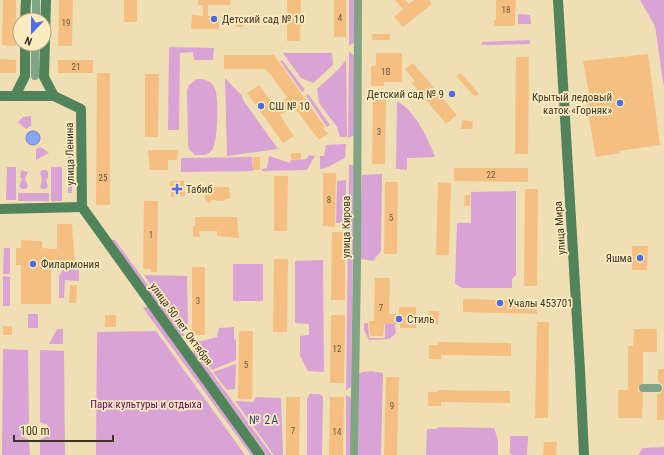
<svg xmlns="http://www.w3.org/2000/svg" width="664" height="455" font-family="'Roboto Condensed',sans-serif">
<rect width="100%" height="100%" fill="#f0dfb4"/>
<g fill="#d9a3d5">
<path d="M349,0H355V42L349,46Z"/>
<path d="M640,0H664V88L655,26Z"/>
<path d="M518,14L530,15L531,24H518Z"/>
<path d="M530,40V44L482,45V42Z"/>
<path d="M169,47L214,48L213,60H194L193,52L180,53L179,130H168Z"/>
<path d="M349,51L354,56V135L348,138Z"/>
<path d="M283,53H332L333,65L313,83L301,78Z"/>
<path d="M282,60L305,90L302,92L280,61Z"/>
<path d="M346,60L347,137H340L337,127L319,103L317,89L338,70Z"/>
<path d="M225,78L242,96L243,100L278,149L227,156Z"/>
<path d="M197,79C205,79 212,81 215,89C219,97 218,143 212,150C208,156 202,155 195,155L189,149L188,144L187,91L189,85Z"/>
<path d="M308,94L330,125L327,127L306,96Z"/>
<path d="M397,101C415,111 428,138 435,157L407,158V170L396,169Z"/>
<path d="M31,116V126L26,129L18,122L23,117Z"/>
<path d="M346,144L345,158L326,168L320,169V156H324L326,145Z"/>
<path d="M41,147L49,153L36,160V149Z"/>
<rect x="68" y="150" width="4" height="43"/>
<path d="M309,155L315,156L307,170L262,171V169L267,168L269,156L290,163L291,160L307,159Z"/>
<path d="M252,157L253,171L181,172V158Z"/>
<path d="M349,164L354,166L351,387L346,390Z"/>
<path d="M7,167H16V200H6Z"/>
<rect x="51" y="167" width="11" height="34"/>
<path d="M21,170L28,172L25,179L28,186L26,189H22L19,186L22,179L20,177Z"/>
<path d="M42,170H46L48,172V177L46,180L48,186L46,189H42L40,187L42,179L40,173Z"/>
<path d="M382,174L381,251L373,261L361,259L359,253L362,175Z"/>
<path d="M346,180V223H336L337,181Z"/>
<path d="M516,191V275L512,279V288H462L455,284L457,223H471V192Z"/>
<rect x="18" y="193" width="31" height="8"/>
<path d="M111,240H115L185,336H181Z"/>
<path d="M4,248H10V274H3Z"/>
<path d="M323,260L324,372L308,371L300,356V336L309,335V324L295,323V261Z"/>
<rect x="233" y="264" width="30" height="37"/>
<path d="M64,268H79V281L65,280L64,298H59V276Z"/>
<path d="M144,275L187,276L188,324L180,326Z"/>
<path d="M3,276L10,277V306H3Z"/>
<path d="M149,306L256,455H251L143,308Z"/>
<rect x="28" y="314" width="10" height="14"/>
<path d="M364,323H368L369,337L371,338H385V324H395L396,334L389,339L369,340L364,330Z"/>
<path d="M234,327V339L236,340V360L212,370L193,343L217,337L219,328Z"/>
<path d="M57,329H63V344H49Z"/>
<path d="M156,331L245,455H96L97,332Z"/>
<path d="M3,349L28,350L29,423L22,427V436L29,440L30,455H2Z"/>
<path d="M40,350L64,351L65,455H40V440L48,435V425L40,422Z"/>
<path d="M195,350L272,455H267L192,352Z"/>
<path d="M236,364L235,389L227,390L213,372Z"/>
<path d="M371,371L383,373L381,455H358L359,374L363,372Z"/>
<path d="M310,394H320L323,397L322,455H307V399Z"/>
<path d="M346,395L351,398V455H346Z"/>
<path d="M256,397L281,398L283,455H274L235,401L253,402Z"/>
<path d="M438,427L494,428L498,440V455H426L427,429H437Z"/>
<path d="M510,436H528L527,455H512L510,452Z"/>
<path d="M664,447V455H638L643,448Z"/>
</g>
<circle fill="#87a4f7" stroke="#7083b8" cx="33" cy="138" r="7"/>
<g fill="#f6bf82">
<path d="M3,0H16V46L2,45Z"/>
<path d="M59,0H73L72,46H58Z"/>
<rect x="124" y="0" width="13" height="22"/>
<path d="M198,0H231L230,5H198Z"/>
<path d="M287,0H301L300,41H287Z"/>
<rect x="334" y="0" width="12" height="37"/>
<path d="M395,0H405L409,4L414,0H429L432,4L403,27L394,17L403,9Z"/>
<path d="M496,0H516L515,26H494V20H496Z"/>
<path d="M203,5H208V16H219V29H191L192,15L203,16Z"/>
<path d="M237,18H244L243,27H236Z"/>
<rect x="372" y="34" width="18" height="6"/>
<path d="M376,53H402V82H384V86H371V66H376Z"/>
<path d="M648,54L660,145L619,151L620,153L596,157L585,96L589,95L583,61Z"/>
<path d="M224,55H274L325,127L323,128L328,134L319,140L293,106L280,115L294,136L283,143L247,93L259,85L275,107L287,97L266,69H224Z"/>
<path d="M516,57H529L528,154H515Z"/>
<path d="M0,59L16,60V73H0Z"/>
<rect x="58" y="60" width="35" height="13"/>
<path d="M413,63L457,115L446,124L412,83L415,81L405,69Z"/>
<path d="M97,73H110V205H96Z"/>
<path d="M461,73L479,94L475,97L456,76Z"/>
<path d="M145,74H159L158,137H145Z"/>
<path d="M373,100H386L385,164H372Z"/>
<path d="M462,120L473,121L472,129H461Z"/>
<path d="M148,150H178L177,160H168V170H150Z"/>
<path d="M291,153H301V160L291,159Z"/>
<rect x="253" y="157" width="7" height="13"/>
<path d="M454,168H528V182L454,181Z"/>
<path d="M323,173H336L335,227L323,226Z"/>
<path d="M274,176H288L287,231H274Z"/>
<path d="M170,181H184L185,196L171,197Z"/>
<path d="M385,182H398L397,254H384Z"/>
<path d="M438,182L451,183L449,255H436Z"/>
<path d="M203,187H229L230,198L222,201L212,200L209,204L205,199Z"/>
<path d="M525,189H538L537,286H524Z"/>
<path d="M465,195H470V206H464Z"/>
<path d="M144,201H158L157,272H151V269H143Z"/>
<path d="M195,217H237L239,238L217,236V231H199L200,237H193V226H195Z"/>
<path d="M57,224H72L75,263H51V304H21V265H16V248H21V240L42,241V248L57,249Z"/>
<path d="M332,232H345V300H331Z"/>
<path d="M632,246H648L647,270H632Z"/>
<path d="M274,259H288L287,332H273Z"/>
<rect x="192" y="267" width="13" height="68"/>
<path d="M375,278H390L389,314H399V307H416V328H400V324H384L383,336H370L369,321H374Z"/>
<path d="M70,285H77L76,303H69Z"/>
<path d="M463,299L537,301V314L463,312Z"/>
<path d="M429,311H439L438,324H428Z"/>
<rect x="105" y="315" width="11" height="12"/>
<path d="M331,315H345L344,383H330Z"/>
<path d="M537,322H549L548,418H535Z"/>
<rect x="3" y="326" width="9" height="9"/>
<path d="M634,329H657V352H643V383L638,388V391L643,393L642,418H618V390H628V346H633Z"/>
<path d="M239,331H253L252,399H238Z"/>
<path d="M438,342L511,343V356L441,355V359H429V345H438Z"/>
<path d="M658,369H664V420H657V394L661,393L663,388V385L658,382Z"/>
<path d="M386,377H399L397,455H384Z"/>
<path d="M437,390L510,391V403L441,402V406H428V392H437Z"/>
<path d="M286,397H300L299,455H286Z"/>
<path d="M330,397H344L343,455H329Z"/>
<path d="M544,442H557L556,455H543Z"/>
</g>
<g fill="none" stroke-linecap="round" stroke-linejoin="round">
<g stroke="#81a386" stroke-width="8">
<path d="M36,20V0"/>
<path d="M35,76V44"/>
<path d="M643,388H658"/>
<path d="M354,455L357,263L358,0"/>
</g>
<g stroke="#51845a" stroke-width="10">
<path d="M46,0L44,77L54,96L81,109L82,207"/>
<path d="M558,0L580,370L584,455"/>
<path d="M25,20L26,0"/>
<path d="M0,96H54"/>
<path d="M15,96L25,76V44"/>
<path d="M82,207L260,455"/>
<path d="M0,209L82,207"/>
</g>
</g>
<g fill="#4e6de1" stroke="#fdecc1" stroke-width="1.5">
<circle cx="214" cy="19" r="4"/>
<circle cx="452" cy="94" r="4"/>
<circle cx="620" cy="103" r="4"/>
<circle cx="261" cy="106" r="4"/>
<path d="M175 183h4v4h4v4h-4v4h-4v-4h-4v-4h4z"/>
<circle cx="640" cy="258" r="4"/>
<circle cx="33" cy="264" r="4"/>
<circle cx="500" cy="303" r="4"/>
<circle cx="399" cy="319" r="4"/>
</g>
<g text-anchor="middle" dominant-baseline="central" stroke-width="3.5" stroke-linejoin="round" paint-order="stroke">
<g font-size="9" fill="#6a583c">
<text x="506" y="10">18</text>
<text x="340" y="18">4</text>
<text x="66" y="23">19</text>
<text x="76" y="67">21</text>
<text x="386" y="72">1В</text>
<text x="379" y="132">3</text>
<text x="491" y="175">22</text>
<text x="103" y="178">25</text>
<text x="329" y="200">8</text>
<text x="391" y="218">5</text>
<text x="151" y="235">1</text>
<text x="198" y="301">3</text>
<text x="381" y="308">7</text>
<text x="337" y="349">12</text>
<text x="246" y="365">5</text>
<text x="392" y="406">9</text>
<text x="293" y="431">7</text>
<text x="337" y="432">14</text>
</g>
<g font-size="11" fill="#3c3524" stroke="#fdecc1" text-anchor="start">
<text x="222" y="19">Детский сад № 10</text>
<text x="444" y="94" text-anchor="end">Детский сад № 9</text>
<text x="612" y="97" text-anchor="end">Крытый ледовый<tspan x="612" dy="13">каток «Горняк»</tspan></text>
<text x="269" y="106">СШ № 10</text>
<text x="186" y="189">Табиб</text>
<text x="632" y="258" text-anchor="end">Яшма</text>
<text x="41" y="264">Филармония</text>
<text x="508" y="303">Учалы 453701</text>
<text x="407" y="319">Стиль</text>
</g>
<g font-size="11" fill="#3c3524" stroke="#fdecc1">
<text transform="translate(70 154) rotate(-91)">улица Ленина</text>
<text transform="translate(346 227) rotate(-90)">улица Кирова</text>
<text transform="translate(560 228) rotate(-94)">улица Мира</text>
<text transform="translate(181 324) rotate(54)">улица 50 лет Октября</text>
</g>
<g font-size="11" fill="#610460" stroke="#fdecc1">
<text x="146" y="404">Парк культуры и отдыха</text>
</g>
<g font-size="12" letter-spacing="1" fill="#32447e" stroke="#fdecc1">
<text x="264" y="420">№ 2А</text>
</g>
</g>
<g transform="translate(32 32) rotate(202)"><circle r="19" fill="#fdecc1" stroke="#b0a382"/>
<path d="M0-3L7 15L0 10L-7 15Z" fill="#4e6de1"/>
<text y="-6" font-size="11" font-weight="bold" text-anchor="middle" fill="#3c3524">N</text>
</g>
<path d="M14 435v6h99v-6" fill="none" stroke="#3c3524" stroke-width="2"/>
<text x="20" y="435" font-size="12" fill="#3c3524" stroke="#fdecc1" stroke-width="3" paint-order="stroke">100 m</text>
</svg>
